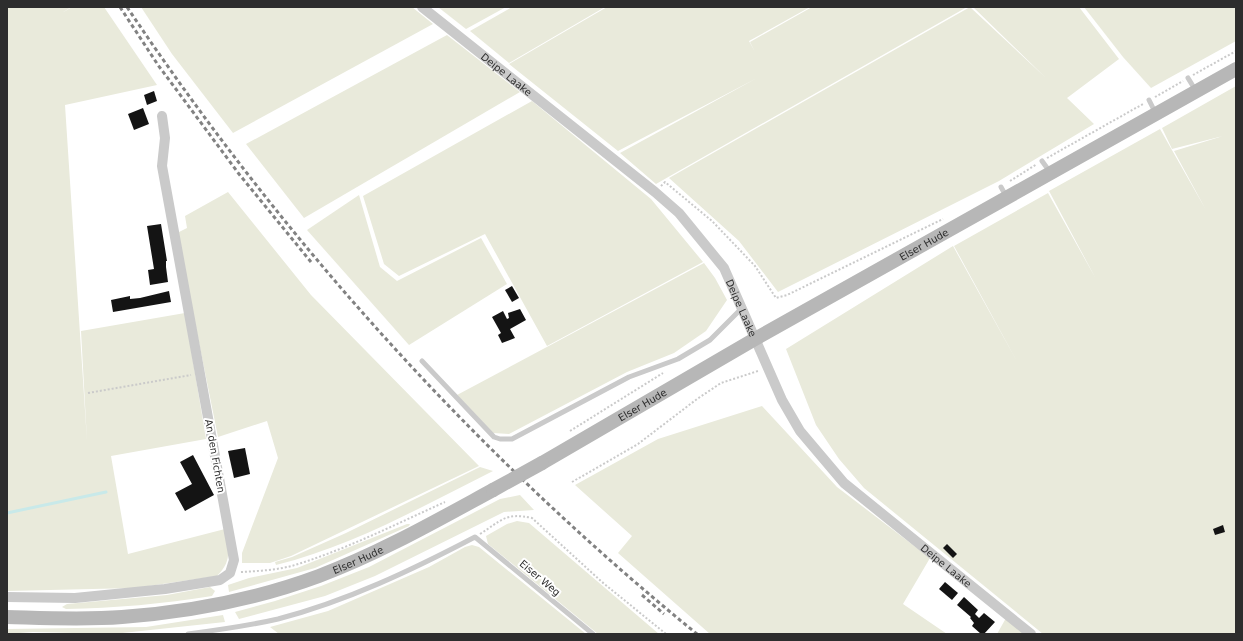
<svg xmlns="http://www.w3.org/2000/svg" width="1243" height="641" font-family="'DejaVu Sans',sans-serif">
<rect width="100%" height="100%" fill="#fff"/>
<g fill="#e9eadb">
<path d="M7,7H71L62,13L72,7H104L157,85L65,105L87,441L81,331L185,313L206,439L111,456L128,554L225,529C228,550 233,560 217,576L135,588L7,591Z"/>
<path d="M141,7H412L433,24L233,133L172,54Z"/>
<path d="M438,7H506L466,29Z"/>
<path d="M512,7H605L509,63L470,31Z"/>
<path d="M607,7H810L749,41L755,52L750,42L812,7H967L656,184L620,153L757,78L618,151L509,64Z"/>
<path d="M970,7L1046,78L973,7H1079L1119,59L1067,98L1094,124L999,181L778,292L739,241L669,178Z"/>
<path d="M1084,7H1236V41L1151,88L1123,57Z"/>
<path d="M447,35L520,92L304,218L246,144Z"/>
<path d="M1236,86V634H1043L864,488L839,459L816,425L786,349L953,246L1019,365L954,246L1048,193L1096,279L1049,191L1160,129L1206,210L1174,151L1223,136L1172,149L1162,128Z"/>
<path d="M532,101L651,199L703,262L547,346L485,234L399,276L384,264L363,196Z"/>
<path d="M228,192L311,295L479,466L291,556L270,563H242V553L278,458L267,421L218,437L177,233L187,228L185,216Z"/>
<path d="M359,195L380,267L397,281L481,238L507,284L409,345L307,230Z"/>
<path d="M704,263L715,278L727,300L706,331L674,353L627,372L509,434L493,433L457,395Z"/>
<path d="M762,406L837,487L930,558L903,604L947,634H710L618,553L632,536L575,485L658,439Z"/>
<path d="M480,467L493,471C423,506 353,546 276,565L275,562L292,557L346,533Z"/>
<path d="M520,495L534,510L504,512L375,576L325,596L239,619L235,612L275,601L321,586L369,567L500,499Z"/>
<path d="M517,521L529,523L659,634H598L488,544L486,536L507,524Z"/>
<path d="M407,524H410L409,526L315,568L229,592L228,585L249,578L297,568Z"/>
<path d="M472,545L479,547L586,634H279L270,627L328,611L429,567L465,547Z"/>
<path d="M210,587L215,591L212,596C163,604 115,608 66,609L62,607L67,604L167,595Z"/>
<path d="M223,615L225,622L113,634L33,632L7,634V629L146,627Z"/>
<path d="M1006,618L1025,634H997Z"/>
</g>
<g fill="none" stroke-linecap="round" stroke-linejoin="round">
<path stroke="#c8e9e9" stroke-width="3" d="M7,513L106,492"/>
</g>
<g fill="#141414">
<path d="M154,91L157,101L147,105L144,95Z"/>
<path d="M143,108L149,124L134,130L128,114Z"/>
<path d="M161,224L167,261H166V267L168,282L150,285L148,270L154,269L147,226Z"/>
<path d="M512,286L519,298L512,302L505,290Z"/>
<path d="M169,291L171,302L113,312L111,300L130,296V299L140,298Z"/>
<path d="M520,309L526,320L510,329L515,338L502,343L498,335L501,333L492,317L503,311L507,319L509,318L508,313Z"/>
<path d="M245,448L250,474L234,478L228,451Z"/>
<path d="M193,455L214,495L185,511L175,493L192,484L180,462Z"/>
<path d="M1223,525L1225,532L1215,535L1213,529Z"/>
<path d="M947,544L957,554L953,558L943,548Z"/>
<path d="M945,582L958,593L952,600L939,589Z"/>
<path d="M964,597L978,610L975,614L979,618L984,613L995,622L984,634H981L972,626L974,623L970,618L971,617L957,605Z"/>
</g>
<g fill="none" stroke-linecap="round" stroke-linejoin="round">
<g stroke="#cacaca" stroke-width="2" stroke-dasharray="2 2" stroke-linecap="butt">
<path d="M1193,75L1236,51"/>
<path d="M1155,97L1183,81"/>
<path d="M1047,158L1143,104"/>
<path d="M1010,181L1037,164"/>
<path d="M661,186L665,182L712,221L735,245L755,266L776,298L787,295L943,219"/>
<path d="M88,393L191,375"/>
<path d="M570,431L663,373"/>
<path d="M572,482L638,444L697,399L721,383L758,371"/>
<path d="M480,534C501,521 505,512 532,518L602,582L666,634"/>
<path d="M241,572C259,571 278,570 295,565C347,549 396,524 445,502"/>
</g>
<g stroke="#cacaca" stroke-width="5">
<path d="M1188,78L1196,91"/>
<path d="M1149,100L1156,114"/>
<path d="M1042,161L1050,172"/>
<path d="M1001,187L1006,196"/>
<path d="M422,361L494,437L500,439H512L629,377L678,359L710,340L741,309"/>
<path d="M188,634C218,630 248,626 278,619C347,601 412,570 475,537L593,634"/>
</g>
<g stroke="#cacaca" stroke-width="10">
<path id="s1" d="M422,7L655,192L679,213L724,268L782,400L800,431L844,483L1031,634"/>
<path d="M7,597L75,598L165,589L220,580L230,573L234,560L162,166L165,138L162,116"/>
</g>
<g stroke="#b7b7b7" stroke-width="14">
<path id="s2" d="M542,463L755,339L1236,69"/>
<path id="s3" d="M7,617C45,618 84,620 122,617C189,612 257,599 319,576C380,553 436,521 493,490"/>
</g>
<g stroke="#828282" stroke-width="3" stroke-dasharray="4 3" stroke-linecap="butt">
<path d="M120,7L158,65L239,174L311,262"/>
<path d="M127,7C285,243 477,455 697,634"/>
<path d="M642,595L664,614"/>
</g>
<path stroke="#b7b7b7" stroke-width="14" d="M493,490L542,463"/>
</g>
<g text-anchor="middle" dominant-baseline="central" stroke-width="4" stroke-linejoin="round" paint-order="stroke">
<g font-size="10" fill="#2d2d2d" stroke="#fff">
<text stroke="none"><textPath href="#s1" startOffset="108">Deipe Laake</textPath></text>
<text stroke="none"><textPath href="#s2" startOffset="440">Elser Hude</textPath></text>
<text stroke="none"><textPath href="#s1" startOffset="444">Deipe Laake</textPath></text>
<text stroke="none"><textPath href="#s2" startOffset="116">Elser Hude</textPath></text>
<text transform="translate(215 456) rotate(80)">An den Fichten</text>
<text stroke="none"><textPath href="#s3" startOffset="359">Elser Hude</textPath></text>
<text stroke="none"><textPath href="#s1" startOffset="780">Deipe Laake</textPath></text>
<text transform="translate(540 578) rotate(40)">Eiser Weg</text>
</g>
</g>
<rect width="1243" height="641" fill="none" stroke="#2d2d2d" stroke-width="16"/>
</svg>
